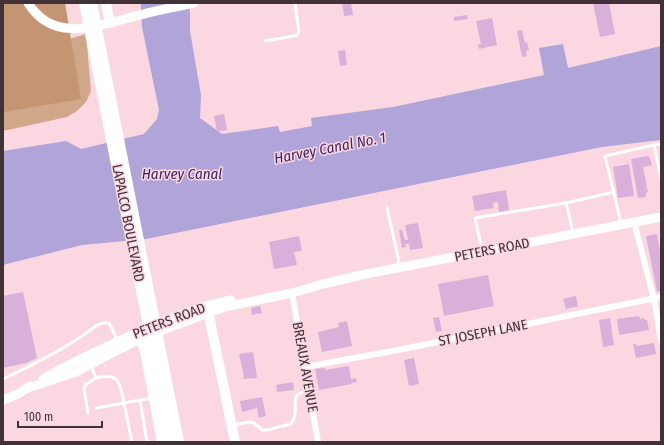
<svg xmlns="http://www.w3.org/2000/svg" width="664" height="445" font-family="'Fira Sans Condensed',sans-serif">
<rect width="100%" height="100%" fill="#fbd7e2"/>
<path fill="#d1a78a" d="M3,3L59,42L86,34L91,91L86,102L77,111L67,117L3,131Z"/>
<path fill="#c49573" d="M3,3H65L81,99L3,112Z"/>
<path fill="#b1a4d8" d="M139,3H189L190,14V31L201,95L200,118L222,134L278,126L280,132L312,126L311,118L393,107L544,75L539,48L563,44L568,68L661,46V140L602,147L146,239L82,245L3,265V151L66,141L81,149L144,134L157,119L159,110L142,27L141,5Z"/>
<g fill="#d9b0d9">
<path d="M342,3H351L353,15L344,16Z"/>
<path d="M593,3H609L615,34L600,37Z"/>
<path d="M467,15L468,19L454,21V17Z"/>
<path d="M492,18L497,45L479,49L478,45L481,44L476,21Z"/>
<path d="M522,30L525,43L527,42L529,50L526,51L527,56L522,57L517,31Z"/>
<path d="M345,50L347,65L340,66L338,51Z"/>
<path d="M224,114L227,130L217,131L214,116Z"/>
<path d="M647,156H649V158H650L652,165L643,167L647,187H645L647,188L648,192L646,193V197L638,198L631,159Z"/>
<path d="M629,164L634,196L618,198L613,167Z"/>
<path d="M506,190L509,210L499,212L498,202L493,203L494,208L475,211L472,196Z"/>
<path d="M418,223L423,248L410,250L409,244H405L406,247L402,248L399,230H402L405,240H408L405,225Z"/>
<path d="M657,234L661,257V291L657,292L646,236Z"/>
<path d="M299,236L302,251L294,252L297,265L274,269L269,242Z"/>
<path d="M488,275L494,306L444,316L438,284Z"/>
<path d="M23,292L37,358L26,363L3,368V296Z"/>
<path d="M576,296L578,306L566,309L563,299Z"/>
<path d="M260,306L262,313L252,315L251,308Z"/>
<path d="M639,316L640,319L644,318L645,320H647L649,330L619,335L617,319Z"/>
<path d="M439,317L442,331L436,332L433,318Z"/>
<path d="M610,318L614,345L603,347L599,320Z"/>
<path d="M347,321L352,346L322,352L318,332L339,327L338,323Z"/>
<path d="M654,343L656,354L636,358L633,344H636V346Z"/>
<path d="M253,352L257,377L254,379V378L243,379V378L244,377L241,363L239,354Z"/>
<path d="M414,358L419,384L409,386L404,360Z"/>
<path d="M349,366L351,379L356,378L357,382L351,383L352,384L319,390L315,369L325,368V370Z"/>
<path d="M293,382L294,390L277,392L276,385Z"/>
<path d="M262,397L266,416L259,418L257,408L242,412L240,401Z"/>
</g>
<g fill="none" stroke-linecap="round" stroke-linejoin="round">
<g stroke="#fff" stroke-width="3">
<path d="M265,41L294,36L297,35L299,32L295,3"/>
<path d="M661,144L654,145L661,179"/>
<path d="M387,208L400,266"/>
<path d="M621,223L605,156L654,145"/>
<path d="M573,232L566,203L614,192"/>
<path d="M482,250L475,218L566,203"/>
<path d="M96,378C120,371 120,385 124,403L96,408"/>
<path d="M3,379C31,366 59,352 85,334C92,329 99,321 109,323L117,339"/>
<path d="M140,400L147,442"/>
<path d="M88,413L84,389L85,385L96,378L91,366"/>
<path d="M233,425L250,422L254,423L262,430H267L291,424C292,422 293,421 294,418C299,404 287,395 309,390"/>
<path d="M132,442L124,403L152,398"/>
</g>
<g stroke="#fff" stroke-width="6">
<path d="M634,222L654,299L661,341"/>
<path d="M292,293L318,442"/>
<path d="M305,367L398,350L661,297"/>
</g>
<g stroke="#fff" stroke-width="9">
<path d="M28,3C55,46 102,24 140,15C158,10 176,7 194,3"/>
<path d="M43,379C63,367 85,357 106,347C146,328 187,309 231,300"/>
<path d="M25,389L76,372L114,352L145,337L176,325L225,307L292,293L323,284L361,275L661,217"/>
<path d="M3,400L18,394L30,386"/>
</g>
<g stroke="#fff" stroke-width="10">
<path d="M84,3L171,442"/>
<path d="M92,3L179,442"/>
<path d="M106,3L110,23"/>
<path d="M207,306L235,442"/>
<path d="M139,331L146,356L162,442"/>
</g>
</g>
<g text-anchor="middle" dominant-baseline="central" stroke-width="3" stroke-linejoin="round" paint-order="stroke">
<g font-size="14" fill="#403237" stroke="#fbd7e2">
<text transform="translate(128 223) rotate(79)">LAPALCO BOULEVARD</text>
<text transform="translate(492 250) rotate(-11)">PETERS ROAD</text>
<text transform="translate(169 321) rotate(-21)">PETERS ROAD</text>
<text transform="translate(483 333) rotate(-11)">ST JOSEPH LANE</text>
<text transform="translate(305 367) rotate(80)">BREAUX AVENUE</text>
</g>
<g font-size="15" font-style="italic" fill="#3d2865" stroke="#fbd7e2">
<text transform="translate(330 148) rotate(-11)">Harvey Canal No. 1</text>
<text x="182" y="174">Harvey Canal</text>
</g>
</g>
<rect width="664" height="445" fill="none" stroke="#403237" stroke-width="8"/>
<path d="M18 421v6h84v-6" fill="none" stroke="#403237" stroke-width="2"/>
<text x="24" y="421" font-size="12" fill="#403237" stroke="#fbd7e2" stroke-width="3" paint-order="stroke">100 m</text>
</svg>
